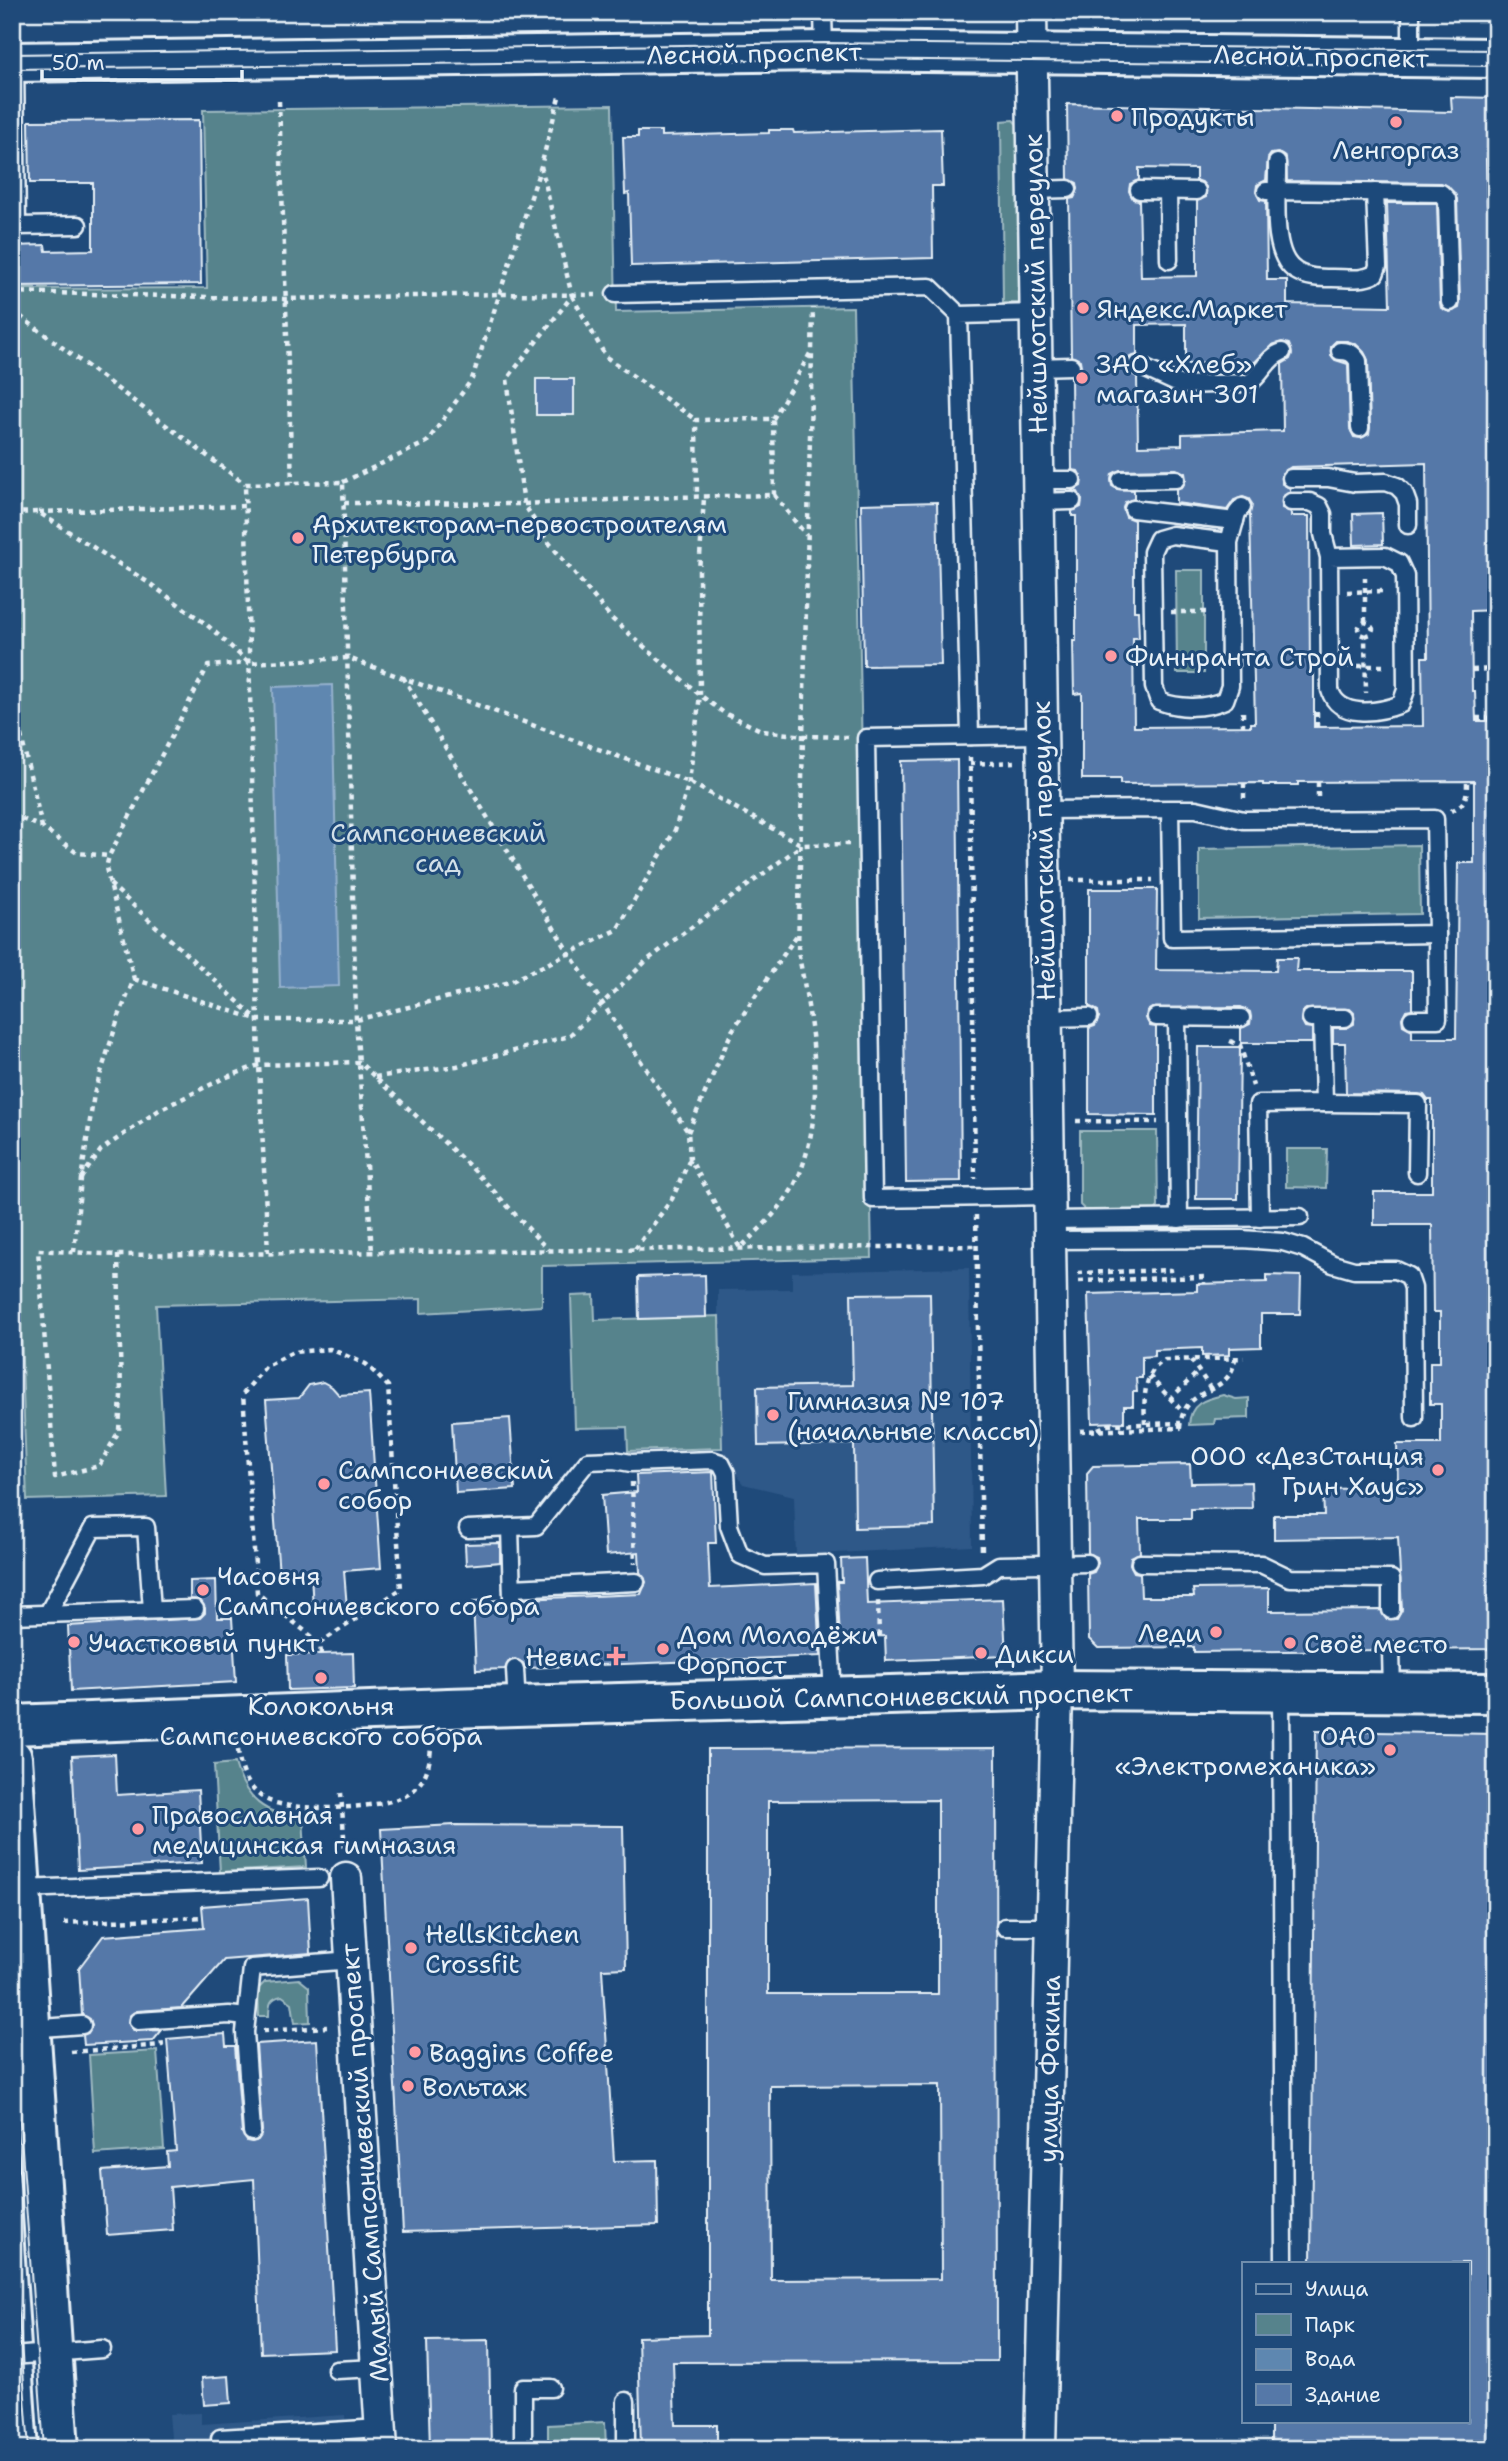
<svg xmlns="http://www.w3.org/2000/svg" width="1508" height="2461" font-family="'Shantell Sans',sans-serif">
<rect width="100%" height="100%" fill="#1f4a7a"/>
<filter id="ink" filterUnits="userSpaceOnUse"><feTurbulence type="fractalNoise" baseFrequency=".0143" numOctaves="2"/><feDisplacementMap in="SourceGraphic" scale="14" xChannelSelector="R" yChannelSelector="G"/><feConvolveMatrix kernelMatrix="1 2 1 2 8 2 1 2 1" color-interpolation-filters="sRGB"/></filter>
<g filter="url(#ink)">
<g fill="#2f5888">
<path d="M969,1268L972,1546L796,1555L794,1496L743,1484L722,1449L628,1451L627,1427L575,1428L571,1296L594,1295L595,1320L718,1316V1290L792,1289V1272Z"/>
<path d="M201,2413V2424L345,2415L347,2449H172L169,2414Z"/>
</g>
<g fill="#56838c" stroke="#9fbac2" stroke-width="2">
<path d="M612,105L616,312L853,307L872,1258L542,1266V1306L421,1313V1299L156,1305L166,1496L27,1500L12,1085V289L207,288L203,110Z"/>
<path d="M1013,120L1021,129L1023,303H1003L1001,121Z"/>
<path d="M1176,570H1204V673H1177Z"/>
<path d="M1419,845L1420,914L1199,918V849Z"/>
<path d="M1080,1131H1157L1158,1207L1152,1213H1088L1080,1205Z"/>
<path d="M1286,1149H1327L1326,1188L1286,1187Z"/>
<path d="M594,1295L595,1320L719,1316L722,1448L628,1451L627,1427L575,1428L571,1296Z"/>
<path d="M1223,1395L1236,1399L1249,1398V1418L1215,1419L1214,1424L1189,1425C1190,1403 1205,1399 1223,1395Z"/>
<path d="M235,1763C245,1799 265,1816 303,1817L306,1867L220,1872L214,1765Z"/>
<path d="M299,1979L309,1987L310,2022L295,2023L292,2003L282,1996C270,1998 269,2004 269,2016H259L258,1989L265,1982Z"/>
<path d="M157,2051L164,2149L95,2154L89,2055Z"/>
<path d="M605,2422L606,2449H548V2425Z"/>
</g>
<path fill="#5e87b0" stroke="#95b1cd" stroke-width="2" d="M332,685L339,986L280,988L273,687Z"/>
<g fill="#5578a8" stroke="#e8f1f8" stroke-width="2" fill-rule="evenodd">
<path d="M1451,97L1496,98V159H1486L1487,205L1494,212L1496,255V357L1493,361L1496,468V610L1471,611L1472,691H1475L1476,721H1496V1649L1402,1650L1400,1644L1391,1640L1385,1641L1381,1650L1194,1652V1647L1098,1648L1089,1639L1088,1574L1094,1572L1098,1563L1097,1557L1088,1553L1087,1473L1093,1466L1190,1464L1191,1483L1251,1482L1252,1508L1191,1509V1519H1139L1140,1553L1131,1557L1130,1564L1134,1572L1140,1573L1141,1597H1194L1193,1589L1269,1588V1611L1381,1610L1386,1619H1397L1402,1610L1398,1537L1274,1539V1515H1324L1323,1489L1398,1488L1397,1444H1441V1404H1430V1362H1440V1312H1433L1432,1225H1374V1192H1432V1100H1428L1424,1095L1418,1094L1346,1093L1345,1043H1333V1028H1346L1354,1024V1013L1350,1009H1306L1302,1012L1301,1019L1305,1027L1312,1028V1043H1241V1028L1250,1024L1251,1017L1250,1012L1241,1007L1152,1008L1147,1011L1146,1018L1150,1026L1156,1027V1115L1089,1114V1028L1095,1026L1099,1017L1098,1011L1089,1006V889H1157L1156,970L1276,971L1277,958H1297L1296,971H1412V1009L1406,1010L1402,1018L1403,1025L1412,1030V1038H1456L1458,863H1474V781L1298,782V785H1263V783L1120,784V779H1082V693L1074,694L1073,641H1076V516H1072V511L1081,507L1082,500L1078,492L1072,491L1081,486L1082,479L1078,471L1072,470L1071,377L1077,374L1081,366L1080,360L1071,356L1069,199L1074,198L1078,189L1077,183L1068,179L1067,104L1452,112ZM1278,153L1286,158L1287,181L1441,183L1448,186L1457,199L1460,302L1459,308L1450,312L1441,308L1440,303L1437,203H1387L1390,306L1287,304V280H1267L1266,201L1260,200L1256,192L1257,185L1266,180L1268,158L1271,154ZM1139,168L1196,169V180L1202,182L1206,187V197L1197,201V276L1141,277L1139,200L1133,199L1129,191L1130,184L1139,180ZM1186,324V364L1255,362L1272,345L1282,342L1289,344L1292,354L1290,359L1282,364L1283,431L1182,434V445L1138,446L1137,377L1129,372L1127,365L1130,357L1137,355V325ZM1336,341H1347L1356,344L1364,352L1368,360L1370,428L1369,434L1361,438L1354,437L1350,429L1348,364L1335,360L1331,355V346ZM1426,463L1428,657H1422L1423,726L1314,727V674H1310L1309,516H1291V512L1282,508V497L1290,492V488L1282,484V473L1291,467ZM1176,469L1185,473L1186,479L1182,488L1176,490V503L1227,510L1234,500L1243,497L1249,499L1252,504L1250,514L1255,723H1251V726L1134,727L1133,638H1139L1138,611H1134V520L1126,517L1123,508L1125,502L1134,499V490L1117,489L1112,486L1111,480L1112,474L1120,470Z"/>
<path d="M199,120L201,284L12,286V246L45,245L46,251L93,250V183H30L29,121Z"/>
<path d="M941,129L943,186H932L933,258L631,266L629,193L625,194L623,137H638V131H661V136L769,133V130H793L794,133Z"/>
<rect x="536" y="379" width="38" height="36"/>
<path d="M937,502L941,665L864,666L861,504Z"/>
<path d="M1382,513L1383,544L1354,545L1353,514Z"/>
<path d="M957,760L961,1181L906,1182L901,761Z"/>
<path d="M1198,1047H1240L1238,1199H1196Z"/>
<path d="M705,1275L706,1317L639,1319L638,1277Z"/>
<path d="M1267,1275L1301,1276L1300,1314H1261V1347L1229,1348V1355L1202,1356V1348L1154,1350V1356L1142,1357V1378H1136L1137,1392H1133V1406H1124V1422L1092,1423L1088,1294L1197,1291V1284L1267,1282Z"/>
<path d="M930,1293L934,1526L855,1528L854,1444L758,1446L757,1387L853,1385L851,1294Z"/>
<path d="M323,1382L332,1387L339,1395L369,1393L381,1568L344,1571L347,1608L313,1610L311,1573L279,1575L266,1400L299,1398L309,1385Z"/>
<path d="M510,1418L515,1489L456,1493L452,1422Z"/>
<path d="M713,1472L716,1543H708L710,1588L816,1583L820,1656L525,1668L523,1663L515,1659L509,1661L505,1669L476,1670L473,1601L502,1600L506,1607L513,1608L518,1607L522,1599L641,1594L646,1582L640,1572L639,1552L606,1555L602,1495L637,1492L636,1475Z"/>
<path d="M500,1543V1562L466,1565L465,1544Z"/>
<path d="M865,1558L867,1604L1003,1599L1006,1656L886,1661L885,1636L840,1638L837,1582H842L841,1559Z"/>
<path d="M216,1580L217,1618H232L236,1682L71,1691L68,1626L200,1618L205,1613V1608L200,1600L190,1599V1581Z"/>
<path d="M353,1653L354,1688L288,1690L287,1655Z"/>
<path d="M1316,1731L1496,1734V2449H1271V2421H1468V2263H1311Z"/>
<path d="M996,1748L997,2361L673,2362L675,2425H717V2449H641L638,2337L708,2335V1749ZM938,1800V1994H768V1801ZM940,2085L941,2279L771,2280L770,2086Z"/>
<path d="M115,1754L117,1795L198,1790L202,1863L78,1870L72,1756Z"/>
<path d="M454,1825L623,1826L626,1968L602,1969L614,2161L657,2160L658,2225L403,2232L381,1829Z"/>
<path d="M308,1898L311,1953L224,1960L182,2008L137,2011L129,2016L128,2022L134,2031L162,2030L153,2041L84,2045L83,2035L88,2033L92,2025L90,2019L82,2015L79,1968L103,1936L204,1928L202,1906Z"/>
<path d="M225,2034L226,2046H235L242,2133L247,2141L252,2142L258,2140L262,2131L256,2044L317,2040L335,2350L261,2353L254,2179L170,2187L173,2230L107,2235L102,2171L168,2166L167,2152L176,2151L167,2039Z"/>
<path d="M489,2340L491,2449H430L427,2341Z"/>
<path d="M229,2376L231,2403L204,2405L202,2378Z"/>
</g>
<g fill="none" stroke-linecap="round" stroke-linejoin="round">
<g stroke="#e8f1f8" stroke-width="21">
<g id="lane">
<path d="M823,12L824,51"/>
<path d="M1411,12V57"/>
<path d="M15,62L17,226L78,225"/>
<path d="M1277,163C1278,191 1269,255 1296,271C1307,278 1320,278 1332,278C1347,278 1361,281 1375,274L1378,266L1375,192"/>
<path d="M1033,190L1068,189"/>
<path d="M1139,190L1197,191"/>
<path d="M1168,190L1169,260"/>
<path d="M1266,191L1441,193L1447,199L1450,302"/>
<path d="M615,294L930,287L959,315"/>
<path d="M1340,351C1349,351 1353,353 1358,361L1360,428"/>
<path d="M1137,365L1181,385L1249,383C1262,375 1267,357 1282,352"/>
<path d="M1036,367L1071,366"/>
<path d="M1291,478H1328L1355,483L1386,482L1397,486L1404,493L1408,504V525"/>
<path d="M1038,480H1072"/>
<path d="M1121,480L1176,479"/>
<path d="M1038,502L1072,501"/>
<path d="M1291,502H1310L1319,506L1323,514V534L1329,557L1330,690C1338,719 1378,713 1401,704L1406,690L1405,576L1399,563L1385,556L1329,557"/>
<path d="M1133,509L1235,521"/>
<path d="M1229,542L1172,535L1158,539L1152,552L1154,687L1159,701C1180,709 1205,709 1225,700L1230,686L1229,542L1237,513L1242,507"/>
<path d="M1042,735L866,738L873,1199L1049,1196"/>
<path d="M970,736L959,315L1035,313"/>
<path d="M1043,810L1170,809L1172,938L1437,934L1435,819L1244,820L1196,809H1170"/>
<path d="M1156,1017L1241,1018"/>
<path d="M1046,1018L1089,1017"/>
<path d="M1177,1018L1179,1219"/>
<path d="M1311,1018H1345"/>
<path d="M1412,1019H1438L1437,934"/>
<path d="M1324,1103L1418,1104L1417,1173"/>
<path d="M1260,1218L1258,1104L1324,1103L1322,1018"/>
<path d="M1049,1220L1300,1217"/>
<path d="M1050,1240L1242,1239L1283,1242L1303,1248L1333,1264L1354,1270H1396L1409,1276L1413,1288L1414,1418"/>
<path d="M510,1527L512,1598"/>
<path d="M468,1529L536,1526L588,1461L614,1460L631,1463L712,1460L721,1463L726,1473L729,1526L740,1555L765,1566L826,1564L833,1696"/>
<path d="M1140,1563L1261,1564L1290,1578L1391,1579V1610"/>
<path d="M877,1581L983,1575L999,1565L1088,1563"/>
<path d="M512,1588L636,1582"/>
<path d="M48,1613L93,1528L146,1527L152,1610"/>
<path d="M12,1615L195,1609"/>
<path d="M1391,1650L1392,1692"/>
<path d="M515,1669L517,1706"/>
<path d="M1281,1691L1284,2263"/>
<path d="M21,1889L319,1878"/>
<path d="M1005,1927H1052"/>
<path d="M138,2021L229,2015L246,2017"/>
<path d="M29,2029L82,2025"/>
<path d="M252,2132L245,2032L252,1968L352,1960"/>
<path d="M12,2356L102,2349"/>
<path d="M336,2370L377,2368"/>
<path d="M626,2401V2449"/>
<path d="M221,2449L220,2438L380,2428"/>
<path d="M523,2449V2388H551"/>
</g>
</g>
<g stroke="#e8f1f8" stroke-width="35">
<g id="street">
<path d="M1031,12L1057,1690L1040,2449"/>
<path d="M346,1878L382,2449"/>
</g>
</g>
<g stroke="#e8f1f8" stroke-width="44">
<g id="secondary">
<path d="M12,62L824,51L1496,58"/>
<path d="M12,1725L448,1708L1057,1690L1496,1693"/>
<path d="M12,1758L59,2449"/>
</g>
</g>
<g stroke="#e8f1f8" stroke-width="4.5" stroke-dasharray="5 5" stroke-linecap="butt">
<path d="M279,101L292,483"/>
<path d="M541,166L572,296L507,379L524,504L546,539L611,618L700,695L724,713L763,731L804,736L848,737"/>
<path d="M12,292L285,299L498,294L596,295"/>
<path d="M572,296L606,357L696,420"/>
<path d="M12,310L245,484"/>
<path d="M773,419L812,350"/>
<path d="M343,482L427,442L472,379L541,166L559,97"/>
<path d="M774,495L806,535"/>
<path d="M344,503L524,504L677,497L774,495L773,419L696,420L697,496"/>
<path d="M39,512L245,506"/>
<path d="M12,513L38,512L149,583L206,624L249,663L348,658L689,782L802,845L849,844"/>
<path d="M1365,577V622"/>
<path d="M1347,592L1384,591"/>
<path d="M1171,612H1211"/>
<path d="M1365,636L1371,634L1373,629L1370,624L1365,622L1360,624L1358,629L1360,634L1365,636L1366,693"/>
<path d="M1348,666H1385"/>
<path d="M1472,670L1496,669"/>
<path d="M403,677L569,953L688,1132L690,1159L740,1248C763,1226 788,1203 800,1173C827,1104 812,1022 798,951L813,308"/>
<path d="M12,696L42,827"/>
<path d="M1243,712V732"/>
<path d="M1317,712V732"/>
<path d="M1476,718H1496"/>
<path d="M970,757L975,1179"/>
<path d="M970,764L1015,762"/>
<path d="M1318,782V801"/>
<path d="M1244,783V801"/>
<path d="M1451,811C1466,804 1467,797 1467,781"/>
<path d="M12,815L42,827L77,853L109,856"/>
<path d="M1070,880H1153"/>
<path d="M110,884L258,1020H356L510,982L617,930L675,830L689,782L700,695L699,571L704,498"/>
<path d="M134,979L256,1019"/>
<path d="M1230,1041L1240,1045L1253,1086"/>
<path d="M375,1077L457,1066L569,1036L646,961L802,845"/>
<path d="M1076,1121L1158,1122"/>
<path d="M688,1132L732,1031L799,932"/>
<path d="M81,1178L101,1150L159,1110L224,1078L259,1065L359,1062L478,1174L548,1250"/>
<path d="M976,1215L982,1553"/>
<path d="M635,1249L672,1199L690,1159"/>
<path d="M74,1252L81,1179L94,1094L119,1016L134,979L106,868L109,856L208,666L249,663"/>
<path d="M268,1253L259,1065L245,484L343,482L356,1020L372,1252"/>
<path d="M118,1255L121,1395L119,1431L99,1466L55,1477L38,1250L118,1255L976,1246"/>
<path d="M1078,1273L1171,1270V1278"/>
<path d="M1079,1281L1204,1277V1284"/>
<path d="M1191,1360L1211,1389"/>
<path d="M1149,1376L1183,1412"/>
<path d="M1170,1399L1199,1371"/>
<path d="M1145,1424C1144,1401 1142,1372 1165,1360L1244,1358"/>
<path d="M1098,1429L1107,1425L1181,1423"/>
<path d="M1080,1431L1180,1428C1183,1382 1231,1399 1235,1358"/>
<path d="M632,1482L635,1564"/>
<path d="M320,1643L257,1593L243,1394L265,1367L293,1352L330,1349L366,1364L388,1386L401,1589L320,1643L321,1654"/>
<path d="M851,1645L879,1637L878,1601"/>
<path d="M238,1750C240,1768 246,1786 262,1797C284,1814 388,1810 410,1793C428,1780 431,1760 431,1740"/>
<path d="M341,1793L345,1851"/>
<path d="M64,1923L203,1917"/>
<path d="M263,2031L327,2027"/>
<path d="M71,2052L162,2045L161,2038"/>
</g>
<use href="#lane" stroke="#1f4a7a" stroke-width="16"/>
<use href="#street" stroke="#1f4a7a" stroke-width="30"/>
<use href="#secondary" stroke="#1f4a7a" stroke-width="38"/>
<g stroke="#e8f1f8" stroke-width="2">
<path d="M12,54L824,43L1496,50"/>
<path d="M12,69L830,59L1496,66"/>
<path d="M12,2014L44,2449"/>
<path d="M12,2225L29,2449"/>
</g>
</g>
</g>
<g fill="#ff9aa2" stroke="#1f4a7a" stroke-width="2.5">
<circle cx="1117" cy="116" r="7"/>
<circle cx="1396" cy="122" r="7"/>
<circle cx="1083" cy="308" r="7"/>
<circle cx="1082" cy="378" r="7"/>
<circle cx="298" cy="538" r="7"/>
<circle cx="1111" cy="656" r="7"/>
<circle cx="773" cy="1415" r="7"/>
<circle cx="1438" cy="1470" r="7"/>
<circle cx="324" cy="1484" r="7"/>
<circle cx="203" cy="1590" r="7"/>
<circle cx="1216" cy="1632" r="7"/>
<circle cx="74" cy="1642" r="7"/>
<circle cx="1290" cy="1643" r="7"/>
<circle cx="663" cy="1649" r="7"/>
<circle cx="981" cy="1653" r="7"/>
<path d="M612.5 1645.5h7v7h7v7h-7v7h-7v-7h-7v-7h7z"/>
<circle cx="321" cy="1678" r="7"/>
<circle cx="1390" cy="1750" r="7"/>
<circle cx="138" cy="1829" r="7"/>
<circle cx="411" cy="1948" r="7"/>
<circle cx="415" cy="2052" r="7"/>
<circle cx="408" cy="2086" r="7"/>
</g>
<g text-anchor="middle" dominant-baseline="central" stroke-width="6" stroke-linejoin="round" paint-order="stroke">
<g font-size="26" fill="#e8f1f8" stroke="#1f4a7a">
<text transform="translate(754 53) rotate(-1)">Лесной проспект</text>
<text transform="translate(1321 56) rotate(1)">Лесной проспект</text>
<text transform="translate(1035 284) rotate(-91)">Нейшлотский переулок</text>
<text transform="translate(1043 851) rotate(-91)">Нейшлотский переулок</text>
<text transform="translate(901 1696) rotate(-1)">Большой Сампсониевский проспект</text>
<text transform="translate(1049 2069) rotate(-89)">улица Фокина</text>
<text transform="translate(364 2163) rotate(-94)">Малый Сампсониевский проспект</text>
</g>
<g font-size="26" fill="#e8f1f8" stroke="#1f4a7a" text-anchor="start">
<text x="1131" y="116">Продукты</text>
<text x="1396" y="149" text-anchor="middle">Ленгоргаз</text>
<text x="1097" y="308">Яндекс.Маркет</text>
<text x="1096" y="363">ЗАО «Хлеб»<tspan x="1096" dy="30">магазин 301</tspan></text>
<text x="312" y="523">Архитекторам-первостроителям<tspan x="312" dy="30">Петербурга</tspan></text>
<text x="1125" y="656">Финнранта Строй</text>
<text x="787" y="1400">Гимназия № 107<tspan x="787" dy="30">(начальные классы)</tspan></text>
<text x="1424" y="1455" text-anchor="end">ООО «ДезСтанция<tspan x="1424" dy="30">Грин Хаус»</tspan></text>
<text x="338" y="1469">Сампсониевский<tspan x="338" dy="30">собор</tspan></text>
<text x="217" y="1575">Часовня<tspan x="217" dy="30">Сампсониевского собора</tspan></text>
<text x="1202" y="1632" text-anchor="end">Леди</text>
<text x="677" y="1634">Дом Молодёжи<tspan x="677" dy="30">Форпост</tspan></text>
<text x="88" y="1642">Участковый пункт</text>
<text x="1304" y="1643">Своё место</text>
<text x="995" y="1653">Дикси</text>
<text x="602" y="1656" text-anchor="end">Невис</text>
<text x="321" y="1705" text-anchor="middle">Колокольня<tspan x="321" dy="30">Сампсониевского собора</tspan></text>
<text x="1376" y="1735" text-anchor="end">ОАО<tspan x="1376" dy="30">«Электромеханика»</tspan></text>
<text x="152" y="1814">Православная<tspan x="152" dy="30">медицинская гимназия</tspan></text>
<text x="425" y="1933">HellsKitchen<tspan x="425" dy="30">Crossfit</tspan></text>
<text x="429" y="2052">Baggins Coffee</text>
<text x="422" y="2086">Вольтаж</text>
</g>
<g font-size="26" fill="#d2e0e8" stroke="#1f4a7a">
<text x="438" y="832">Сампсониевский<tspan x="438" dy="30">сад</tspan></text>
</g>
</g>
<rect width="1508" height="2461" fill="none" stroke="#1f4a7a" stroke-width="42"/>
<rect x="21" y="21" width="1466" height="2419" fill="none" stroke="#e8f1f8" stroke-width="2.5" filter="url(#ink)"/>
<rect x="1242" y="2262" width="228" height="161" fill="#1f4a7a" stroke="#6f8dac" stroke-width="2"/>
<rect x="1256" y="2284" width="35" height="10" fill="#1f4a7a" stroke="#6f8dac" stroke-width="2"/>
<text x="1305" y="2296" font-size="21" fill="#e8f1f8">Улица</text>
<rect x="1256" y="2314" width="35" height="21" fill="#56838c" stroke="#6f8dac" stroke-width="2"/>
<text x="1305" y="2332" font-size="21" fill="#e8f1f8">Парк</text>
<rect x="1256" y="2349" width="35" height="21" fill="#5e87b0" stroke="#6f8dac" stroke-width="2"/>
<text x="1305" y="2366" font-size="21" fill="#e8f1f8">Вода</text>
<rect x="1256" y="2384" width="35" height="21" fill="#5578a8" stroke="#6f8dac" stroke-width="2"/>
<text x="1305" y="2402" font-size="21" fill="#e8f1f8">Здание</text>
<path d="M42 70v10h200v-10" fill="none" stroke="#e8f1f8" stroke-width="3.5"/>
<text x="52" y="70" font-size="21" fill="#e8f1f8" stroke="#1f4a7a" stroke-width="5" paint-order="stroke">50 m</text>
</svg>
